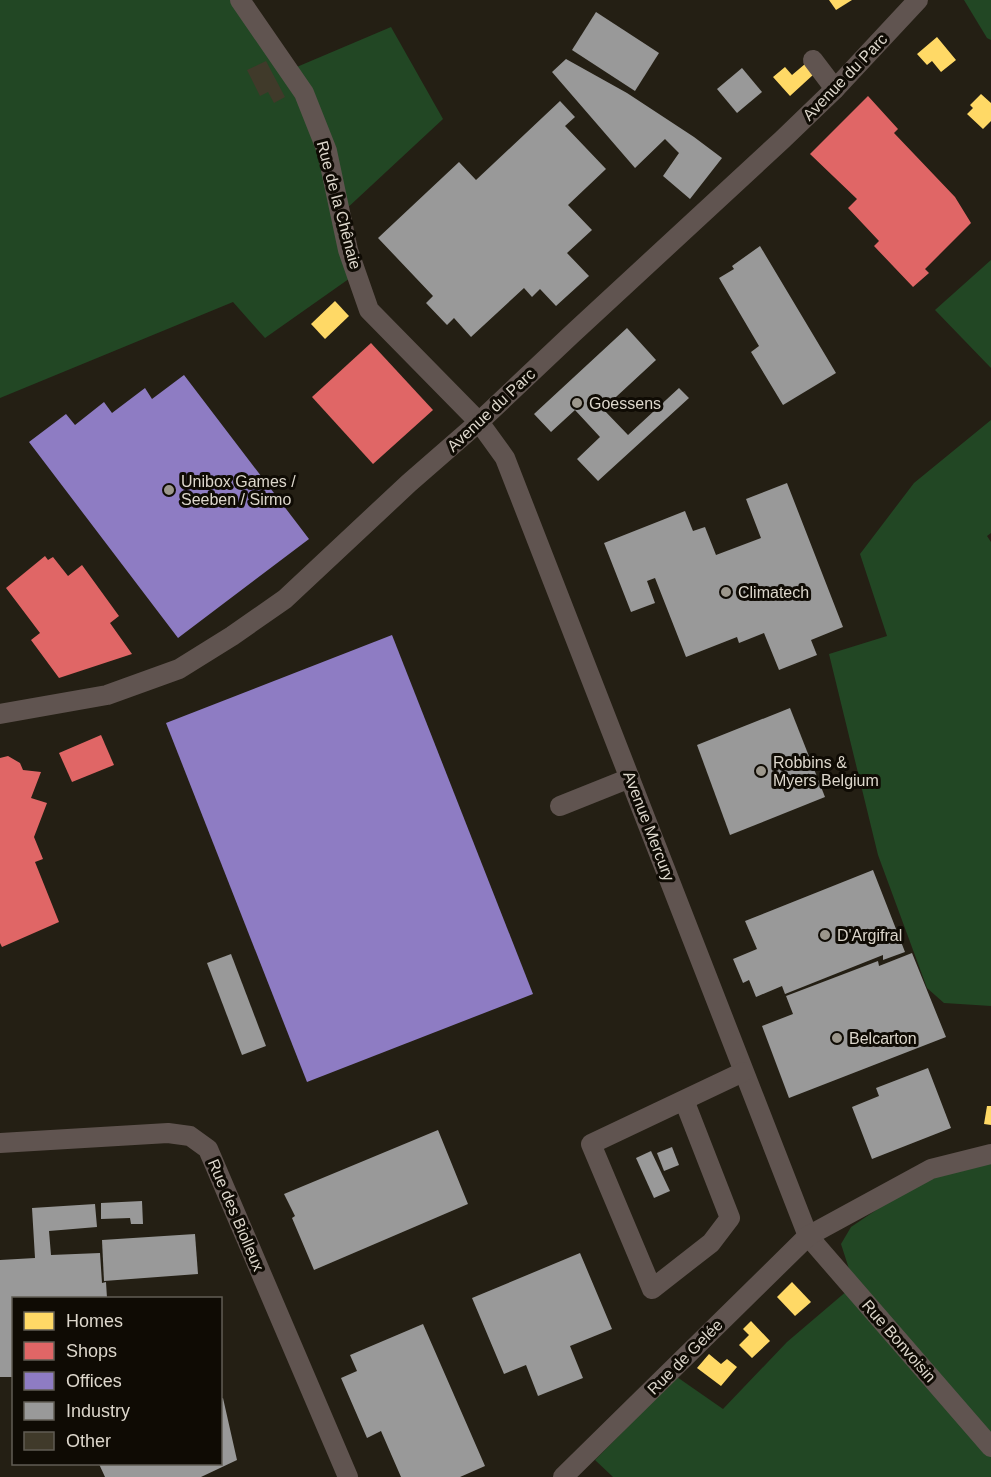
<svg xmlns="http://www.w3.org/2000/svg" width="991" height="1477" font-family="Helvetica,sans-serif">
<rect width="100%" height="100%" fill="#241f14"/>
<g fill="#224724">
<path d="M0,0H237L294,79L332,166L353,276L265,338L233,302L0,398Z"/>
<path d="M964,0H991V40L987,38Z"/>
<path d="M391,27L443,119L344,211L292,69Z"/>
<path d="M991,260V368L935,310Z"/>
<path d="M991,420V533L987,536L991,542V1006L944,1003L927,988L878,855L829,654L887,636L860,554L914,483Z"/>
<path d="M991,1162V1437L850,1272L841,1244L851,1227L900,1194L945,1173Z"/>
<path d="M848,1290L991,1453V1477H613L595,1460L677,1377L723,1409L787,1342Z"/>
</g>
<g fill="#ffd966">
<path d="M829,0H852L836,10Z"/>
<path d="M937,37L956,60L941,72L932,61L927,65L917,54Z"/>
<path d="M805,64L814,74L790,96L773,77L785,67L792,75Z"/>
<path d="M981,94L991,103V121L983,129L967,114L973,108L970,105Z"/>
<path d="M335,301L349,316L325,339L311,324Z"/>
<path d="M987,1106H991V1125L984,1124Z"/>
<path d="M792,1282L811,1302L795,1316L777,1297Z"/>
<path d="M751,1321L770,1341L752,1358L739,1345L749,1335L743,1329Z"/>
<path d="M709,1354L721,1364L727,1359L737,1367L721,1386L697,1368Z"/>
</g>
<g fill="#e06666">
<path d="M868,96L898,129L894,133L955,197L971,223L925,269L929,273L913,287L874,246L879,241L848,208L857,199L810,154Z"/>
<path d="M371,343L433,410L373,464L312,397Z"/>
<path d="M45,556L48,560L53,557L68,576L82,565L119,616L110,623L132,654L59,678L31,640L40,633L6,588Z"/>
<path d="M101,735L114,765L72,782L59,753Z"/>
<path d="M8,756L20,763L23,770L41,772L31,798L47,803L34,837L43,859L35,862L59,922L2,947L0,943V758Z"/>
</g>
<g fill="#8e7cc3">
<path d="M184,375L309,539L178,638L29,442L66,414L75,425L104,402L112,413L145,388L152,399Z"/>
<path d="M392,635L533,994L307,1082L166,723Z"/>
</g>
<g fill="#999">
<path d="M596,12L659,53L635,91L572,50Z"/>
<path d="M566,59L627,93L694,137L722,158L690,199L663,176L679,153L665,139L635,168L552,72Z"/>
<path d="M742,68L762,92L737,113L717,89Z"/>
<path d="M560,101L575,117L565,126L606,169L568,205L592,230L567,253L589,276L556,306L540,289L532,297L524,288L471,337L454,318L447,325L426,303L433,296L378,238L459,162L476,180Z"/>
<path d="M760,246L836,373L783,405L751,352L759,346L719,278L734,269L732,266Z"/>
<path d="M627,328L656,360L603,409L628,435L679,388L689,398L598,481L577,459L600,437L575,410L551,432L534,414Z"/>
<path d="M787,483L843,627L811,640L817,655L779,670L764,633L739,643L737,637L686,657L655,578L647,581L655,603L631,612L604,543L685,511L693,531L705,527L716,555L761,538L746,499Z"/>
<path d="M790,708L825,797L730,835L697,745Z"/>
<path d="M873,870L905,952L883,960V955L785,994L782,986L756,997L749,980L743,983L733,959L757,949L745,921Z"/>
<path d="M912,953L946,1037L789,1098L762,1026L793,1014L786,996L878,961L879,966Z"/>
<path d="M231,954L266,1046L242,1055L207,963Z"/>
<path d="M928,1068L951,1128L872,1159L852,1107L879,1096L876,1088Z"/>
<path d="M438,1130L468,1204L314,1270L292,1218L295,1216L284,1194Z"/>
<path d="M672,1147L679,1165L664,1171L657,1153Z"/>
<path d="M651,1151L670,1191L654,1198L636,1158Z"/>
<path d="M142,1201L143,1224H131L130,1218L101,1219V1203Z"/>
<path d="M95,1204L97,1227L49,1231L51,1255L100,1253L102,1283L106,1282L107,1298H14V1377H0V1260L35,1258L32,1208Z"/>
<path d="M195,1234L198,1274L104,1281L102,1240Z"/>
<path d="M580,1253L612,1329L570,1346L583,1378L538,1396L526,1365L504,1374L472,1298Z"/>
<path d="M423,1324L485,1466L460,1477H401L381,1431L367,1438L341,1378L357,1371L350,1355Z"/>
<path d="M223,1398L237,1460L201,1477H105L99,1464H220V1399Z"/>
</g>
<path fill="#403a2a" d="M266,61L285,97L274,103L268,92L260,96L247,70Z"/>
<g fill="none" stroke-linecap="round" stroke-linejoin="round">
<g stroke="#605450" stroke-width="20">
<path d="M240,0L304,93L327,151L348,250L369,310L479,422L505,458L808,1236L991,1447"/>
<path d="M813,60L835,89"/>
<path d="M0,714L107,695L179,669L232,636L285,599L409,483L479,422L571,335L782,140L835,89L918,0"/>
<path d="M560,806L630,778"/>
<path d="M684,1100L730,1218L711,1243L652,1289L591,1144L743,1072"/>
<path d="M0,1143L168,1133L190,1136L208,1149L348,1477"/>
<path d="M563,1477L808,1236L931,1169L991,1154"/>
</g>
</g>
<g fill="#9c978c" stroke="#0f0b04" stroke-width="2">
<circle cx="577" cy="403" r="6"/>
<circle cx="169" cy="490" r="6"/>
<circle cx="726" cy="592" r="6"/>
<circle cx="761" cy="771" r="6"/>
<circle cx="825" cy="935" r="6"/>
<circle cx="837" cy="1038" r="6"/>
</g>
<g text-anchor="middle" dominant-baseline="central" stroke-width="6" stroke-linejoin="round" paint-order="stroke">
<g font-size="16" fill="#ddd7cc" stroke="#0f0b04">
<text transform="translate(845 77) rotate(-46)">Avenue du Parc</text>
<text transform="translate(339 205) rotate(75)">Rue de la Chênaie</text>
<text transform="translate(491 410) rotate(-43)">Avenue du Parc</text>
<text transform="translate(649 826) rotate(69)">Avenue Mercury</text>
<text transform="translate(236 1215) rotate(67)">Rue des Biolleux</text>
<text transform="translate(899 1341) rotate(49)">Rue Bonvoisin</text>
<text transform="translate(685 1357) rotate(-45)">Rue de Gelée</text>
</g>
<g font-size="16" fill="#ddd7cc" stroke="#0f0b04" text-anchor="start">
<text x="589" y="403">Goessens</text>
<text x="181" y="481">Unibox Games /<tspan x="181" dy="18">Seeben / Sirmo</tspan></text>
<text x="738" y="592">Climatech</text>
<text x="773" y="762">Robbins &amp;<tspan x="773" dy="18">Myers Belgium</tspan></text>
<text x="837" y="935">D'Argifral</text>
<text x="849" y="1038">Belcarton</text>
</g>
</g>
<rect x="12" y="1297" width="210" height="168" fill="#0f0b04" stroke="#615d54" stroke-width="1.5"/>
<rect x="24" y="1312" width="30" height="18" fill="#ffd966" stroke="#615d54" stroke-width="1.5"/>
<text x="66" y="1327" font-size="18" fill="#ddd7cc">Homes</text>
<rect x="24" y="1342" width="30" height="18" fill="#e06666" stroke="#615d54" stroke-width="1.5"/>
<text x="66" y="1357" font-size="18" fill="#ddd7cc">Shops</text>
<rect x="24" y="1372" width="30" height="18" fill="#8e7cc3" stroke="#615d54" stroke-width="1.5"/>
<text x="66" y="1387" font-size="18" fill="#ddd7cc">Offices</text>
<rect x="24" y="1402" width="30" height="18" fill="#999999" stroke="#615d54" stroke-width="1.5"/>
<text x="66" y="1417" font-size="18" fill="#ddd7cc">Industry</text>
<rect x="24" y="1432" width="30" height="18" fill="#403a2a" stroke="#615d54" stroke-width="1.5"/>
<text x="66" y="1447" font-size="18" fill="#ddd7cc">Other</text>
</svg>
